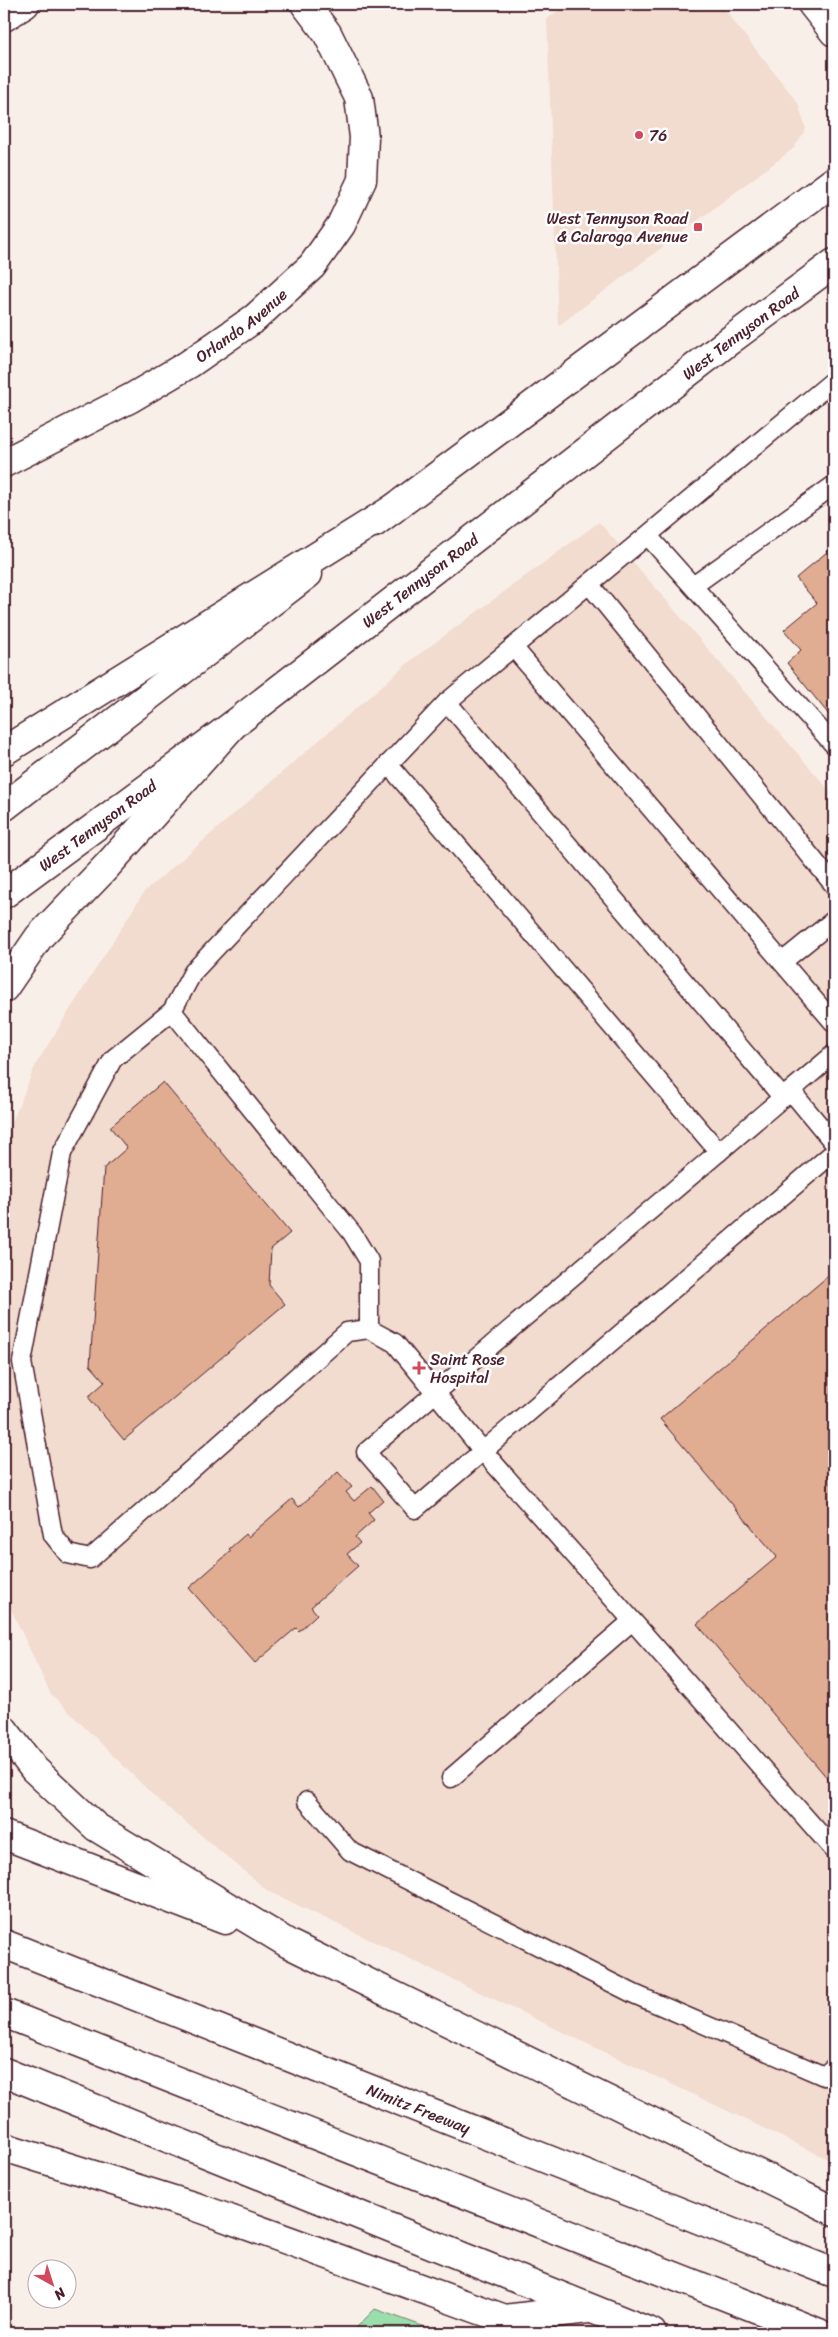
<svg xmlns="http://www.w3.org/2000/svg" width="838" height="2337" font-family="Sriracha,sans-serif">
<rect width="100%" height="100%" fill="#f9efe9"/>
<filter id="ink" filterUnits="userSpaceOnUse"><feTurbulence type="fractalNoise" baseFrequency=".02" numOctaves="2"/><feDisplacementMap in="SourceGraphic" scale="10" xChannelSelector="R" yChannelSelector="G"/><feConvolveMatrix kernelMatrix="1 2 1 2 8 2 1 2 1" color-interpolation-filters="sRGB"/></filter>
<g filter="url(#ink)">
<g fill="#f2dbcf">
<path d="M567,4H720L798,103L806,129L794,148L558,326L547,19Z"/>
<path d="M599,522L834,796V2162L268,1891L154,1796L50,1693L4,1594V1142L36,1064L144,892L414,658Z"/>
</g>
<path fill="#99deab" stroke="#727e6b" d="M375,2309L442,2333H351Z"/>
<g fill="#e0ad93" stroke="#4a1f2b">
<path d="M834,546V721L787,663L801,650L784,630L817,603L796,578Z"/>
<path d="M163,1082L290,1233L271,1249L269,1285L285,1304L124,1440L88,1397L105,1382L90,1365L104,1168L127,1148L110,1127Z"/>
<path d="M834,1271V1786L697,1624L777,1557L660,1419Z"/>
<path d="M338,1472L352,1487L346,1492L354,1501L372,1486L383,1500L368,1513L374,1520L355,1537L360,1543L347,1554L358,1566L311,1607L317,1614L299,1631L296,1628L255,1663L189,1588L231,1551L229,1549L246,1534L248,1537L292,1499L299,1507Z"/>
</g>
<g fill="none" stroke-linecap="round" stroke-linejoin="round">
<g stroke="#4a1f2b" stroke-width="21">
<g id="lane">
<path d="M834,380L447,702L193,972L172,1011L113,1059L62,1153L22,1362L53,1535L68,1554L90,1559L347,1332L369,1329L395,1343L483,1451L834,1850"/>
<path d="M648,536L834,745"/>
<path d="M589,584L834,885"/>
<path d="M693,586L834,485"/>
<path d="M513,647L834,1023"/>
<path d="M447,702L783,1098"/>
<path d="M388,764L719,1152"/>
<path d="M782,962L834,920"/>
<path d="M172,1011L352,1233L369,1261V1329"/>
<path d="M834,1054L366,1452L415,1509L834,1152"/>
<path d="M791,1091L834,1143"/>
<path d="M451,1778L632,1621"/>
<path d="M307,1801L350,1851L634,1994L824,2076L834,2067"/>
</g>
</g>
<g stroke="#4a1f2b" stroke-width="31">
<g id="street">
<path d="M4,17L25,4"/>
<path id="s1" d="M4,463L131,398L189,364L255,318L312,266L341,225L362,180L364,137L359,98L327,33L305,4"/>
</g>
</g>
<g stroke="#4a1f2b" stroke-width="31">
<g id="secondary">
<path d="M812,4L834,32"/>
<path d="M374,523L834,181"/>
<path d="M4,807L308,574"/>
<path id="s2" d="M4,894L233,725L725,344L834,263"/>
</g>
</g>
<g stroke="#4a1f2b" stroke-width="31">
<g id="highway">
<path d="M4,751L393,509"/>
<path d="M4,988L39,937L107,866L233,725"/>
<path d="M4,1730L34,1769L96,1827L289,1944L834,2211"/>
<path d="M4,1835L225,1920"/>
<path id="s3" d="M4,1944L834,2273"/>
<path d="M4,2013L819,2333"/>
<path d="M4,2072L652,2333"/>
<path d="M4,2147L196,2207L505,2319L588,2309"/>
</g>
</g>
<use href="#lane" stroke="#fff" stroke-width="18"/>
<use href="#street" stroke="#fff" stroke-width="28"/>
<use href="#secondary" stroke="#fff" stroke-width="28"/>
<use href="#highway" stroke="#fff" stroke-width="28"/>
</g>
</g>
<g fill="#d1495b" stroke="#fff" stroke-width="2">
<circle cx="639" cy="135" r="5"/>
<rect x="693" y="222" width="10" height="10" rx="2.5"/>
<path d="M416.5 1360.5h5v5h5v5h-5v5h-5v-5h-5v-5h5z"/>
</g>
<g text-anchor="middle" dominant-baseline="central" stroke-width="5" stroke-linejoin="round" paint-order="stroke">
<g font-size="16" fill="#4a1f2b" stroke="#fff" text-anchor="start">
<text x="649" y="135">76</text>
<text x="688" y="218" text-anchor="end">West Tennyson Road<tspan x="688" dy="18">&amp; Calaroga Avenue</tspan></text>
<text x="430" y="1359">Saint Rose<tspan x="430" dy="18">Hospital</tspan></text>
</g>
<g font-size="16" fill="#4a1f2b" stroke="#fff">
<text stroke="none"><textPath href="#s1" startOffset="275">Orlando Avenue</textPath></text>
<text stroke="none"><textPath href="#s2" startOffset="926">West Tennyson Road</textPath></text>
<text stroke="none"><textPath href="#s2" startOffset="521">West Tennyson Road</textPath></text>
<text stroke="none"><textPath href="#s2" startOffset="116">West Tennyson Road</textPath></text>
<text stroke="none"><textPath href="#s3" startOffset="446">Nimitz Freeway</textPath></text>
</g>
</g>
<rect width="838" height="2337" fill="none" stroke="#fff" stroke-width="20"/>
<rect x="10" y="10" width="818" height="2317" fill="none" stroke="#4a1f2b" stroke-width="2" filter="url(#ink)"/>
<g transform="translate(52 2284) rotate(141)"><circle r="24" fill="#ffffff" stroke="#b7a5aa"/>
<path d="M0-4L9 19L0 12L-9 19Z" fill="#d1495b"/>
<text y="-8" font-size="14" font-weight="bold" text-anchor="middle" fill="#4a1f2b">N</text>
</g>
</svg>
